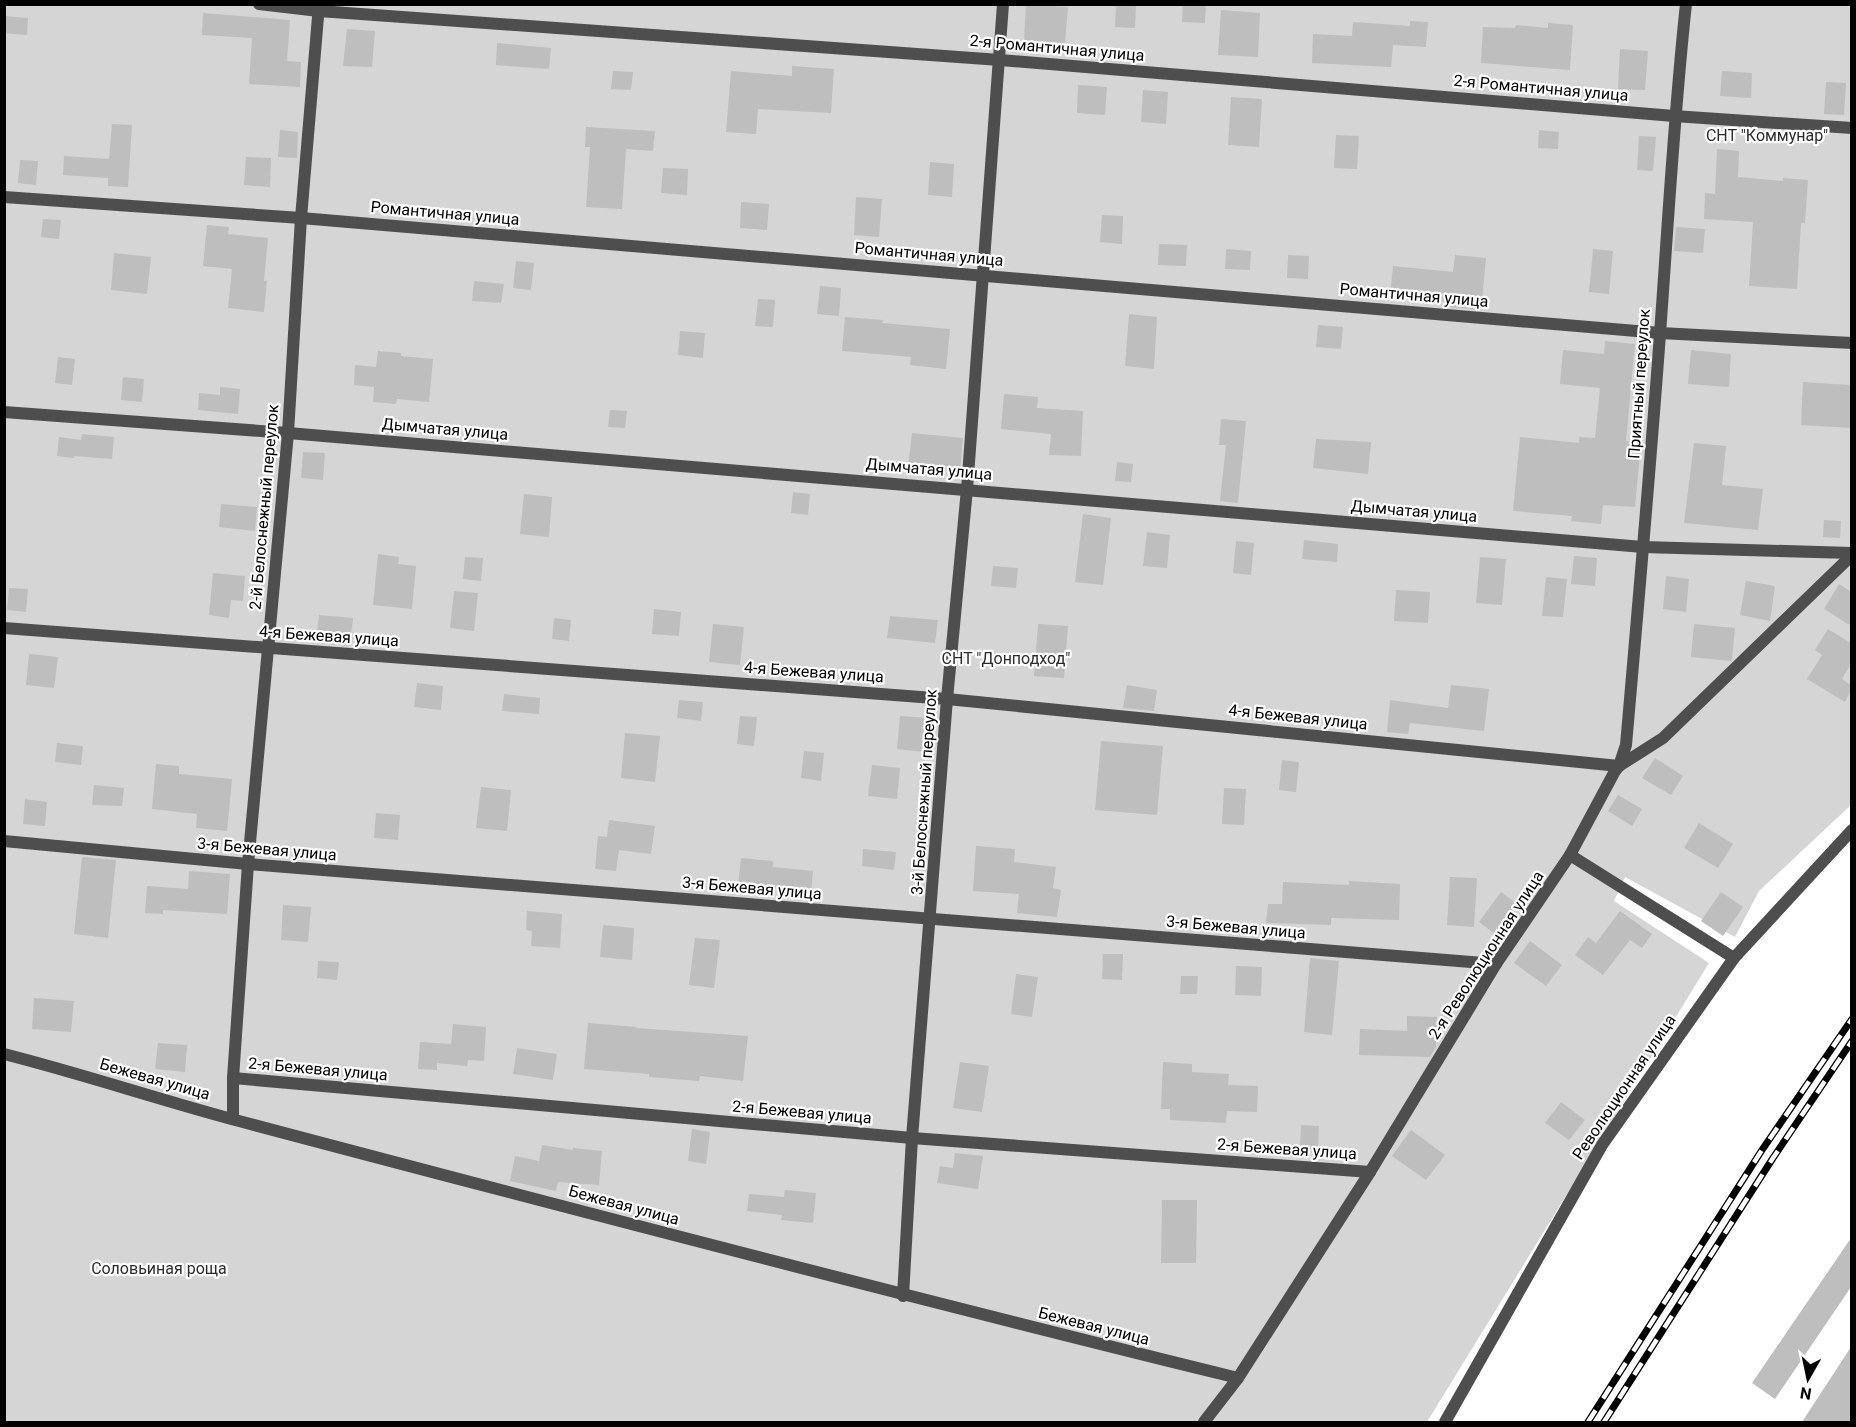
<svg xmlns="http://www.w3.org/2000/svg" width="1856" height="1427" font-family="Roboto,sans-serif">
<rect width="100%" height="100%" fill="#fff"/>
<path fill="#d5d5d5" d="M5,5H1851V805L1759,891L1735,937L1625,877L1614,901L1709,963L1427,1422H5Z"/>
<g fill="#bebebe">
<path d="M1026,4L1068,7L1065,43L1024,40Z"/>
<path d="M1116,4H1136L1135,28L1115,27Z"/>
<path d="M1183,4H1206L1205,23L1182,22Z"/>
<path d="M1221,10L1260,13L1258,57L1218,55Z"/>
<path d="M203,13L290,20L287,61L301,62L300,87L249,84L252,38L202,35Z"/>
<path d="M4,16L28,18L27,35L4,33Z"/>
<path d="M1410,21L1428,22L1426,47L1393,45L1391,67L1312,63L1313,34L1352,36L1353,22L1410,26Z"/>
<path d="M1548,23L1573,25L1570,70L1481,63L1483,27L1515,28L1516,25L1548,28Z"/>
<path d="M347,29L375,31L372,67L343,66Z"/>
<path d="M497,43L551,48L549,69L496,65Z"/>
<path d="M1620,49L1648,51L1645,90L1618,89Z"/>
<path d="M792,66L834,69L831,113L758,109L756,134L726,132L731,71L792,76Z"/>
<path d="M613,71L633,72L631,90L611,89Z"/>
<path d="M1722,71L1752,73L1751,98L1720,96Z"/>
<path d="M1826,82L1846,83L1844,115L1824,114Z"/>
<path d="M1078,85L1107,87L1105,115L1077,113Z"/>
<path d="M1143,90L1168,92L1166,124L1141,122Z"/>
<path d="M1231,97L1262,99L1259,147L1228,145Z"/>
<path d="M112,124L132,125L128,187L108,186V178L63,175L64,156L109,159Z"/>
<path d="M586,127L655,131L653,151L626,149L622,209L586,207L590,147H585Z"/>
<path d="M280,130L298,132L297,158L278,157Z"/>
<path d="M1539,130L1559,132L1558,149L1538,148Z"/>
<path d="M1336,135L1359,136L1357,169L1334,168Z"/>
<path d="M1639,136L1656,137L1653,171L1637,170Z"/>
<path d="M1717,149L1739,151L1738,177L1783,181V178L1808,180L1805,223H1801L1797,289L1749,286L1753,222L1704,219L1705,193L1715,194Z"/>
<path d="M246,157L271,158L270,187L244,185Z"/>
<path d="M20,160L38,161L36,185L18,183Z"/>
<path d="M930,162L954,164L952,197L928,195Z"/>
<path d="M663,168L688,169L687,195L661,193Z"/>
<path d="M856,197L882,199L879,237L854,235Z"/>
<path d="M741,202L769,204L767,230L740,228Z"/>
<path d="M1102,215L1123,216L1122,244L1100,242Z"/>
<path d="M43,219L61,220L59,239L41,237Z"/>
<path d="M207,225L229,227L228,234L268,238L264,281H267L264,312L228,308L232,269L203,266Z"/>
<path d="M1676,227L1705,229L1703,253L1674,251Z"/>
<path d="M1159,244L1187,245L1186,266L1158,265Z"/>
<path d="M1226,249L1251,251L1250,270L1225,269Z"/>
<path d="M1593,249L1613,251L1609,294L1589,292Z"/>
<path d="M114,253L151,257L147,294L111,290Z"/>
<path d="M1288,255L1309,256L1308,279L1287,278Z"/>
<path d="M1455,255L1486,258L1481,310L1450,307V302L1390,297L1393,266L1453,272Z"/>
<path d="M516,261L534,263L531,290L513,288Z"/>
<path d="M474,281L504,284L501,303L472,301Z"/>
<path d="M820,286L841,288L839,316L817,314Z"/>
<path d="M758,299L775,300L773,327L755,326Z"/>
<path d="M1129,314L1157,317L1154,369L1125,366Z"/>
<path d="M845,317L883,320L882,323L950,329L946,369L910,365L911,357L842,351Z"/>
<path d="M1318,325L1343,327L1341,349L1316,347Z"/>
<path d="M680,331L705,333L703,358L678,355Z"/>
<path d="M1605,341L1635,344L1626,441L1641,443L1635,507L1603,505L1601,524L1571,521L1572,516L1513,511L1520,437L1579,443V437L1595,438L1600,388L1560,384L1563,350L1604,354Z"/>
<path d="M1691,350L1731,354L1729,387L1688,384Z"/>
<path d="M378,351L401,353V356L433,359L429,402L397,399L396,404L373,402L374,387L354,385L355,365L376,367Z"/>
<path d="M58,357L75,359L72,385L55,383Z"/>
<path d="M123,377L144,379L142,402L121,400Z"/>
<path d="M1803,382L1851,385V428L1801,425Z"/>
<path d="M220,387L240,389L238,414L198,410L199,393L220,395Z"/>
<path d="M1004,394L1038,397L1037,408L1083,411L1081,456L1049,455L1051,434L1001,429Z"/>
<path d="M610,410L627,411L625,428L608,427Z"/>
<path d="M1221,419L1246,421L1238,503L1220,501L1226,445H1219Z"/>
<path d="M912,433L963,438L960,472L908,467Z"/>
<path d="M82,434L114,437L112,459L74,456V458L57,456L59,437L81,440Z"/>
<path d="M1316,439L1371,442L1368,474L1313,468Z"/>
<path d="M1694,443L1726,446L1722,485L1763,489L1758,530L1684,523Z"/>
<path d="M303,452L325,453L323,480L301,478Z"/>
<path d="M1117,462L1133,464L1131,482L1115,481Z"/>
<path d="M793,492L810,494L808,515L791,513Z"/>
<path d="M524,494L552,497L549,537L520,534Z"/>
<path d="M221,504L257,507L255,531L219,527Z"/>
<path d="M1083,514L1111,518L1103,585L1075,582Z"/>
<path d="M1824,520L1841,521L1840,538L1823,537Z"/>
<path d="M1147,532L1170,535L1167,568L1143,566Z"/>
<path d="M1304,540L1338,544L1337,562L1302,559Z"/>
<path d="M1236,541L1254,543L1251,575L1233,573Z"/>
<path d="M378,554L399,557L398,564L416,566L412,609L373,605Z"/>
<path d="M1574,556L1597,558L1595,586L1571,584Z"/>
<path d="M465,557L483,558L481,581L463,579Z"/>
<path d="M1480,557L1506,559L1502,605L1476,603Z"/>
<path d="M993,566L1018,568L1016,588L991,586Z"/>
<path d="M213,573L245,576L243,601L231,600L229,618L209,615Z"/>
<path d="M1666,576L1689,579L1686,612L1663,609Z"/>
<path d="M1546,577L1567,579L1563,617L1542,616Z"/>
<path d="M1746,581L1775,586L1770,621L1740,615Z"/>
<path d="M1839,584L1851,592V626L1824,609Z"/>
<path d="M9,588L28,589L26,612L7,610Z"/>
<path d="M1396,590L1430,592L1428,623L1394,621Z"/>
<path d="M454,591L478,593L474,631L450,628Z"/>
<path d="M654,609L681,612L679,636L652,634Z"/>
<path d="M319,615L353,618L350,646L316,643Z"/>
<path d="M890,616L938,620L935,643L887,638Z"/>
<path d="M554,618L571,620L569,641L552,639Z"/>
<path d="M713,624L744,627L740,665L709,662Z"/>
<path d="M1038,624L1068,626L1064,678L1034,676Z"/>
<path d="M1694,624L1735,628L1732,659L1731,661L1691,657Z"/>
<path d="M1828,629L1851,643V664L1842,679L1851,685V690L1845,702L1807,679L1822,655L1815,650Z"/>
<path d="M29,654L58,657L54,688L26,685Z"/>
<path d="M417,683L443,686L441,710L414,707Z"/>
<path d="M1127,685L1157,690L1154,711L1123,708Z"/>
<path d="M1451,685L1489,689L1484,731L1410,723L1408,734L1387,732L1390,700L1448,708Z"/>
<path d="M504,694L540,698L539,714L502,711Z"/>
<path d="M679,700L703,702L701,721L677,718Z"/>
<path d="M740,716L757,717L754,746L737,744Z"/>
<path d="M900,716L928,718L924,752L897,749Z"/>
<path d="M625,733L660,736L655,782L621,778Z"/>
<path d="M1101,741L1163,746L1157,815L1095,810Z"/>
<path d="M57,743L83,746L81,765L55,762Z"/>
<path d="M804,751L824,753L821,781L801,778Z"/>
<path d="M1655,758L1683,776L1671,795L1642,778Z"/>
<path d="M1282,760L1299,762L1296,792L1279,790Z"/>
<path d="M156,764L179,766V774L232,779L227,831L196,828L197,814L152,809Z"/>
<path d="M872,765L900,768L897,799L868,796Z"/>
<path d="M94,785L124,788L122,806L92,805Z"/>
<path d="M481,787L511,790L507,831L476,828Z"/>
<path d="M1224,788L1246,789L1244,825L1222,824Z"/>
<path d="M1618,795L1642,809L1632,826L1608,811Z"/>
<path d="M25,799L47,802L45,826L23,824Z"/>
<path d="M376,813L400,815L398,840L374,838Z"/>
<path d="M609,820L655,826L651,854L619,850L616,871L595,869L598,836L607,837Z"/>
<path d="M1699,823L1733,844L1718,868L1684,848Z"/>
<path d="M976,846L1015,849L1014,862L1056,867L1053,888L1061,890L1057,917L1017,913L1019,894L973,891Z"/>
<path d="M863,849L896,852L894,870L862,866Z"/>
<path d="M82,857L116,860L108,938L74,934Z"/>
<path d="M741,858L773,861V867L813,871L811,892L738,885Z"/>
<path d="M189,871L230,874L227,914L163,910V914L145,913L147,886L188,889Z"/>
<path d="M1450,877L1477,878L1474,927L1447,925Z"/>
<path d="M1349,881L1400,884L1399,920L1331,918V925L1266,923L1268,904H1282L1283,882L1349,885Z"/>
<path d="M1501,892L1517,904L1495,934L1479,922Z"/>
<path d="M1721,892L1743,907L1723,936L1701,921Z"/>
<path d="M283,905L311,907L308,942L281,940Z"/>
<path d="M527,911L562,914L560,948L531,946L532,931L526,930Z"/>
<path d="M1620,911L1652,934L1642,948L1630,940L1603,975L1575,955L1588,937L1596,943Z"/>
<path d="M603,925L634,928L632,960L600,957Z"/>
<path d="M695,938L720,940L714,988L689,985Z"/>
<path d="M1530,941L1562,965L1546,986L1514,963Z"/>
<path d="M1103,954H1123L1122,980L1102,979Z"/>
<path d="M1310,958L1339,961L1332,1035L1304,1032Z"/>
<path d="M318,961L339,962L337,980L317,978Z"/>
<path d="M1236,966L1262,967L1261,996L1235,995Z"/>
<path d="M1016,974L1038,977L1032,1017L1011,1014Z"/>
<path d="M1181,976H1198L1197,994H1180Z"/>
<path d="M34,998L74,1001L71,1032L32,1029Z"/>
<path d="M1407,1016L1437,1017L1436,1047L1430,1057L1359,1055L1360,1029L1407,1031Z"/>
<path d="M588,1023L636,1027V1028L748,1036L743,1081L700,1076L699,1081L649,1077V1074L584,1069Z"/>
<path d="M453,1024L486,1027L484,1061L468,1060L467,1066L437,1063V1070L418,1069L420,1042L451,1044Z"/>
<path d="M158,1043L187,1045L185,1072L155,1069Z"/>
<path d="M517,1048L557,1054L553,1080L513,1074Z"/>
<path d="M960,1062L989,1066L982,1112L953,1108Z"/>
<path d="M1163,1062L1192,1064V1072L1229,1074L1228,1085L1258,1086L1257,1112L1227,1111L1226,1123L1170,1120V1109H1161Z"/>
<path d="M1561,1102L1585,1120L1569,1140L1545,1123Z"/>
<path d="M1301,1125L1319,1126L1318,1150H1300Z"/>
<path d="M692,1129L710,1132L706,1164L688,1161Z"/>
<path d="M1411,1130L1445,1155L1426,1180L1392,1156Z"/>
<path d="M542,1145L573,1150V1148L602,1151L599,1185L558,1182L556,1191L510,1181L515,1156L539,1161Z"/>
<path d="M955,1153L983,1156L978,1189L937,1183L940,1166L953,1168Z"/>
<path d="M785,1190L816,1193L813,1223L781,1220L782,1215L747,1211L749,1194L784,1197Z"/>
<path d="M1162,1200H1197L1196,1263H1161Z"/>
<path d="M1851,1238V1287L1775,1399L1752,1383Z"/>
<path d="M1851,1347V1422H1802Z"/>
</g>
<g fill="none" stroke-linecap="round" stroke-linejoin="round">
<g stroke="#4e4e4e" stroke-width="12">
<path d="M259,4L319,11L1000,60L1674,116L1852,128"/>
<path d="M4,197L301,218L1660,333L1852,343"/>
<path d="M4,412L288,433L1643,547L1852,553"/>
<path d="M4,628L947,699L1619,766L1626,745C1638,608 1650,471 1660,334C1668,224 1674,114 1686,4"/>
<path d="M4,841L248,864L1496,964"/>
<path d="M1570,855L1734,958"/>
<path d="M4,1054C83,1074 160,1100 239,1121C571,1209 904,1296 1238,1378"/>
<path d="M233,1078L912,1138L1370,1172"/>
<path d="M233,1119V1078L248,864L288,433L301,218L319,5"/>
<path d="M903,1296L912,1138L947,699L967,489L1003,4"/>
<path d="M1204,1422L1238,1378L1370,1172L1496,964L1570,855L1615,771L1619,766L1663,738L1852,555"/>
<path d="M1445,1422L1602,1145L1734,958L1852,830"/>
</g>
<g stroke="#000" stroke-width="7">
<g id="rail">
<path d="M1588,1422L1762,1150L1852,1019"/>
<path d="M1604,1422L1773,1158L1852,1041"/>
</g>
</g>
<use href="#rail" stroke="#fff" stroke-width="4.5" stroke-dasharray="14" stroke-linecap="butt"/>
</g>
<g text-anchor="middle" dominant-baseline="central" stroke-width="4.5" stroke-linejoin="round" paint-order="stroke">
<g font-size="16" fill="#000" stroke="#fff">
<text transform="translate(1057 48) rotate(5)">2-я Романтичная улица</text>
<text transform="translate(1541 88) rotate(5)">2-я Романтичная улица</text>
<text transform="translate(445 213) rotate(5)">Романтичная улица</text>
<text transform="translate(929 254) rotate(5)">Романтичная улица</text>
<text transform="translate(1414 295) rotate(5)">Романтичная улица</text>
<text transform="translate(1639 384) rotate(-86)">Приятный переулок</text>
<text transform="translate(445 429) rotate(5)">Дымчатая улица</text>
<text transform="translate(929 469) rotate(5)">Дымчатая улица</text>
<text transform="translate(264 507) rotate(-85)">2-й Белоснежный переулок</text>
<text transform="translate(1414 511) rotate(5)">Дымчатая улица</text>
<text transform="translate(329 636) rotate(4)">4-я Бежевая улица</text>
<text transform="translate(814 672) rotate(4)">4-я Бежевая улица</text>
<text transform="translate(1298 717) rotate(6)">4-я Бежевая улица</text>
<text transform="translate(924 792) rotate(-86)">3-й Белоснежный переулок</text>
<text transform="translate(267 849) rotate(5)">3-я Бежевая улица</text>
<text transform="translate(752 888) rotate(5)">3-я Бежевая улица</text>
<text transform="translate(1236 927) rotate(5)">3-я Бежевая улица</text>
<text transform="translate(1486 955) rotate(-57)">2-я Революционная улица</text>
<text transform="translate(318 1069) rotate(5)">2-я Бежевая улица</text>
<text transform="translate(155 1079) rotate(16)">Бежевая улица</text>
<text transform="translate(1624 1087) rotate(-56)">Революционная улица</text>
<text transform="translate(802 1112) rotate(5)">2-я Бежевая улица</text>
<text transform="translate(1287 1149) rotate(4)">2-я Бежевая улица</text>
<text transform="translate(624 1205) rotate(15)">Бежевая улица</text>
<text transform="translate(1094 1326) rotate(14)">Бежевая улица</text>
</g>
<g font-size="16" fill="#2c2c2c" stroke="#fff">
<text x="1767" y="135">СНТ "Коммунар"</text>
<text x="1006" y="658">СНТ "Донподход"</text>
<text x="159" y="1268">Соловьиная роща</text>
</g>
</g>
<rect width="1856" height="1427" fill="none" stroke="#000000" stroke-width="12"/>
<g transform="translate(1808 1379) rotate(189)" stroke="#ffffff" stroke-width="4.5" paint-order="stroke">
<path d="M0-4.5L10 22L0 15L-10 22Z" fill="#000000"/>
<text y="-9" font-size="16" font-weight="bold" text-anchor="middle" fill="#000000">N</text>
</g>
</svg>
